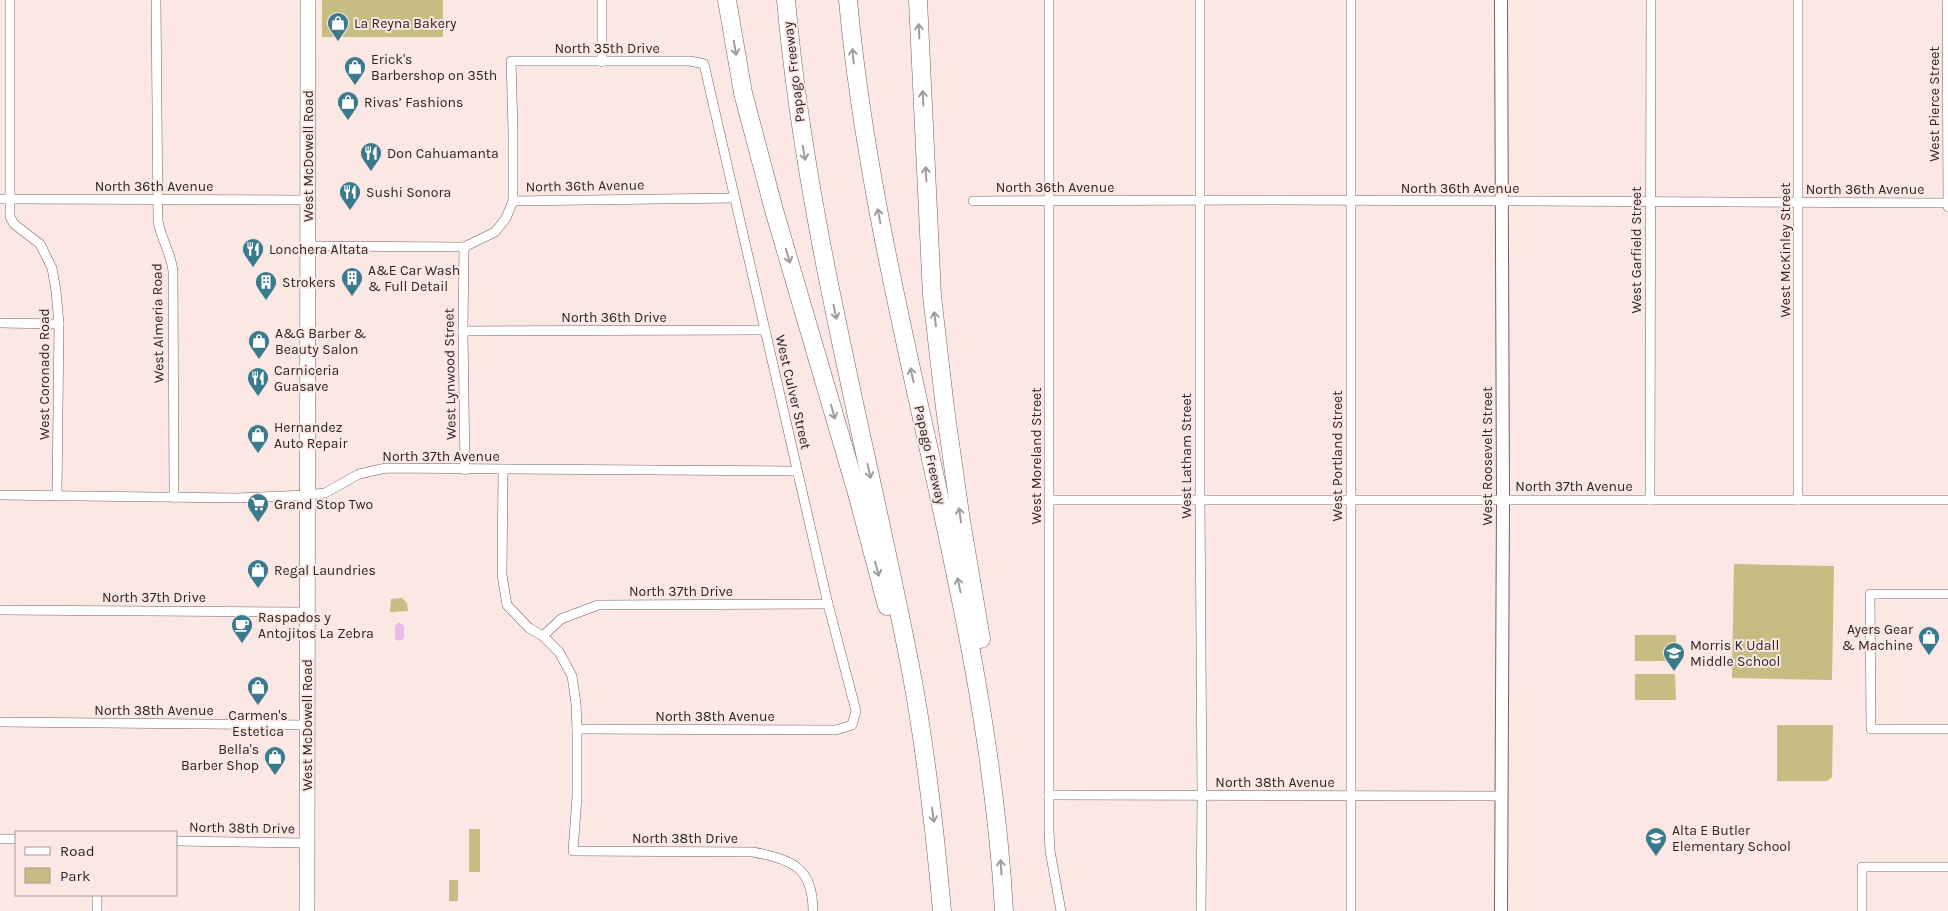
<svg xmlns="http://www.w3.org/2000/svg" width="1948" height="911" font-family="Karla,sans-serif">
<rect width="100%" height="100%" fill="#fbe7e3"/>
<g fill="#c5bd82">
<rect x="322" y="0" width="121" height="37"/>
<path d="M1734,564L1834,566L1832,680L1732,678Z"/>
<path d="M402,598L407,603L408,611L390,612L391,599Z"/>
<path d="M1635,635H1676L1677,661H1635Z"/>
<path d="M1635,674H1675L1676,700H1635Z"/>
<path d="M1777,725H1833L1832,777L1827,781H1777Z"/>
<rect x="469" y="829" width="11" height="43"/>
<rect x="449" y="880" width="9" height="21"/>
</g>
<path fill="#e9bced" d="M399,622L404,626V638L400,641L395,639V626Z"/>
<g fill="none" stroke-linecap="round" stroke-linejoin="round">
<g stroke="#73625e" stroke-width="10">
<g id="street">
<path d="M10,0V217L14,224L40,244L52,268L56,291L59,324L57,495"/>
<path d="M156,0L158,221C161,239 171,253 173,271L174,497"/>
<path d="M602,0V62"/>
<path d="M1049,0V830L1050,851L1061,911"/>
<path d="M1200,0V500L1202,796L1201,911"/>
<path d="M1351,0V911"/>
<path d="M1798,0V500"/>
<path d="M1947,0L1948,207"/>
<path d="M0,199L308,200"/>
<path d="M513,201L734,198"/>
<path d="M973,201L1275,200L1948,203"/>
<path d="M308,246L464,247L495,232L506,218L513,201V130L511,61H690L704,64L828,604L856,711L852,725L836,730L577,729"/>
<path d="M464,247L463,331L465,470"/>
<path d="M0,323L59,324"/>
<path d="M463,331L765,330"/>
<path d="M503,470L502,575L507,605L529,628L543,636L559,652L572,676L576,703L577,729V797L573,851L753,852C791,860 813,866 813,911"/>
<path d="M0,495L236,498L307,495L325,493L359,474L386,468L797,471"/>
<path d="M1050,500H1948"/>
<path d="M1650,500L1651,0"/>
<path d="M1948,594H1870L1871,729H1948"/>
<path d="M0,610L307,612"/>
<path d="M543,636L561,619L598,605L828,604"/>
<path d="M0,722L307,725"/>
<path d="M1049,795L1501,796"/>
<path d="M0,839H16"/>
<path d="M176,841L307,843"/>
<path d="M97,895V911"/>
<path d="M1862,911V867H1948"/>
</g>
</g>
<g stroke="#73625e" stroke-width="14">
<path id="secondary" d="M1501,0L1503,500L1501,911"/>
</g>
<g stroke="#73625e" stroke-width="16">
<path id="primary" d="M307,911L308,0"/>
</g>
<g stroke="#73625e" stroke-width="19">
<g id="highway">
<path d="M727,0L743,93L774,210L857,493L887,606"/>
<path d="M786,0C806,227 868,448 911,671C926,751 935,831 942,911"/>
<path d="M848,0C876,308 987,602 1004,911"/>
<path d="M918,0L932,296L945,408L961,521L981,639"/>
</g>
</g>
<use href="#street" stroke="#fff" stroke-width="9"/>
<use href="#secondary" stroke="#fff" stroke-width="12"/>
<use href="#primary" stroke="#fff" stroke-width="15"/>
<use href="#highway" stroke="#fff" stroke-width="18"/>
</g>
<defs><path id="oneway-shaft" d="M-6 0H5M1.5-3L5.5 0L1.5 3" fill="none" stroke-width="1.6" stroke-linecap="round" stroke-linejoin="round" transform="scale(1.25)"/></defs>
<g stroke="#a09d9c">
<use href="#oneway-shaft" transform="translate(919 31) rotate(-93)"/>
<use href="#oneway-shaft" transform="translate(735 48) rotate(80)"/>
<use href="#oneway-shaft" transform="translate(853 56) rotate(-96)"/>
<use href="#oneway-shaft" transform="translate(923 98) rotate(-93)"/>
<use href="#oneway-shaft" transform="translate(804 153) rotate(80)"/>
<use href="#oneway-shaft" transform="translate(926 174) rotate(-93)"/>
<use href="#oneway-shaft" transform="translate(879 216) rotate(-101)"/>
<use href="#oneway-shaft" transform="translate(788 256) rotate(73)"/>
<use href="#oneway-shaft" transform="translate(835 312) rotate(78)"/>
<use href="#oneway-shaft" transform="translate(935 319) rotate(-97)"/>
<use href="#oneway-shaft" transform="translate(912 375) rotate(-103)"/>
<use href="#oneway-shaft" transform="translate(833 412) rotate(74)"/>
<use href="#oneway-shaft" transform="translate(869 471) rotate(78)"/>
<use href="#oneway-shaft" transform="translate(960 515) rotate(-98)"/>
<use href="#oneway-shaft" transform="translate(877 569) rotate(75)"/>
<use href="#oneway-shaft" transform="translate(959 585) rotate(-102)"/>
<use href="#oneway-shaft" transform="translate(933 815) rotate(82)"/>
<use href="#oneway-shaft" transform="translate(1001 867) rotate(-94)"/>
</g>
<defs>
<g id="shop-pin" transform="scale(1.125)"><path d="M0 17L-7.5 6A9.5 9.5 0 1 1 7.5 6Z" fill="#3a7a8d" stroke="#fbe7e3"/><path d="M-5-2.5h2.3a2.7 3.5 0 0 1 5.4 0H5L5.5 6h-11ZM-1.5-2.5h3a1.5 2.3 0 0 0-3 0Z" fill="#fff"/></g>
<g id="restaurant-pin" transform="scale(1.125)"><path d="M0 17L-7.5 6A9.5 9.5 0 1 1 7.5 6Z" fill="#3a7a8d" stroke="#fbe7e3"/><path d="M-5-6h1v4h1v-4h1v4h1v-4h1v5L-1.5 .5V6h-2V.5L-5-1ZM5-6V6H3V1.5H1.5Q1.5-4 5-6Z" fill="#fff"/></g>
<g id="building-pin" transform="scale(1.125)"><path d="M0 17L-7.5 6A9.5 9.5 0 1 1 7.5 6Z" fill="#3a7a8d" stroke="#fbe7e3"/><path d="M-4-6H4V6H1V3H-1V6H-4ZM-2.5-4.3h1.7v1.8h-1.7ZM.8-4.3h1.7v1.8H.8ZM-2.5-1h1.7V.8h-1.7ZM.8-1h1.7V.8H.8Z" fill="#fff"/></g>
<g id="supermarket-pin" transform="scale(1.125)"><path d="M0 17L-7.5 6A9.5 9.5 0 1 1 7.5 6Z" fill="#3a7a8d" stroke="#fbe7e3"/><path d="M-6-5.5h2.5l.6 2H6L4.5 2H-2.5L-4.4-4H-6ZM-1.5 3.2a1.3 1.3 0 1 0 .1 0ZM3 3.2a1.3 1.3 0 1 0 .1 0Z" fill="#fff"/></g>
<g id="cafe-pin" transform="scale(1.125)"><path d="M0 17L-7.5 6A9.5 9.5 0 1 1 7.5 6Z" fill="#3a7a8d" stroke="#fbe7e3"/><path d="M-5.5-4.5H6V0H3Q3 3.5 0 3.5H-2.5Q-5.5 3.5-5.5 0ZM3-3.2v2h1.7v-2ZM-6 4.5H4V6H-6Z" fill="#fff"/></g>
<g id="school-pin" transform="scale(1.125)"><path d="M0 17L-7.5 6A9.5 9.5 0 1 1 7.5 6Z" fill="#3a7a8d" stroke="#fbe7e3"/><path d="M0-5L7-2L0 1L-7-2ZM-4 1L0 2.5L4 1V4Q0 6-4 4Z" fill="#fff"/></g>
</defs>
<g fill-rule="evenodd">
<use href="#shop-pin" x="338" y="23"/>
<use href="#shop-pin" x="355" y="67"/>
<use href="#shop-pin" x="348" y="102"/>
<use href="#restaurant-pin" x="371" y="153"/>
<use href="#restaurant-pin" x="350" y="192"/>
<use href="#restaurant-pin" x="253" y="249"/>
<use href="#building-pin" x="352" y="278"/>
<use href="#building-pin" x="266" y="282"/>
<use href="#shop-pin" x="259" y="341"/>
<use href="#restaurant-pin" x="258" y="378"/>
<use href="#shop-pin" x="258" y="435"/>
<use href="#supermarket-pin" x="258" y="504"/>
<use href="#shop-pin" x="258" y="570"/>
<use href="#cafe-pin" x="242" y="625"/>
<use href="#shop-pin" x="1929" y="637"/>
<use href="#school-pin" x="1674" y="653"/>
<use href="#shop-pin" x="258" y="687"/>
<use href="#shop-pin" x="275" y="757"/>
<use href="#school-pin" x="1656" y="838"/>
</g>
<g text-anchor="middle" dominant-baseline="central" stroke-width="4" stroke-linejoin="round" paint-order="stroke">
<g font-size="14" fill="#2c2523" stroke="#fbe7e3" text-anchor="start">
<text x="354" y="23">La Reyna Bakery</text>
<text x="371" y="59">Erick's<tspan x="371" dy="16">Barbershop on 35th</tspan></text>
<text x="364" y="102">Rivas’ Fashions</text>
<text x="387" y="153">Don Cahuamanta</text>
<text x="366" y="192">Sushi Sonora</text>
<text x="269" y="249">Lonchera Altata</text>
<text x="368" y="270">A&amp;E Car Wash<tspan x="368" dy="16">&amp; Full Detail</tspan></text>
<text x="282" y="282">Strokers</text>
<text x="275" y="333">A&amp;G Barber &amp;<tspan x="275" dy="16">Beauty Salon</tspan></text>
<text x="274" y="370">Carniceria<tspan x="274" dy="16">Guasave</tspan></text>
<text x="274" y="427">Hernandez<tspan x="274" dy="16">Auto Repair</tspan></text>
<text x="274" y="504">Grand Stop Two</text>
<text x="274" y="570">Regal Laundries</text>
<text x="258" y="617">Raspados y<tspan x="258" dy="16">Antojitos La Zebra</tspan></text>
<text x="1913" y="629" text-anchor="end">Ayers Gear<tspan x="1913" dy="16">&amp; Machine</tspan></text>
<text x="1690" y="645">Morris K Udall<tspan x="1690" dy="16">Middle School</tspan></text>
<text x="258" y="715" text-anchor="middle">Carmen's<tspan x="258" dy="16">Estetica</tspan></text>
<text x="259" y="749" text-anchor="end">Bella's<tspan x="259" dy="16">Barber Shop</tspan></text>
<text x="1672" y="830">Alta E Butler<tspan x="1672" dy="16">Elementary School</tspan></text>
</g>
<g font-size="14" fill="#2c2523" stroke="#fbe7e3">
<text x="607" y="48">North 35th Drive</text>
<text transform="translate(794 72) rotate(-97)">Papago Freeway</text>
<text transform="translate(1934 104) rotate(-90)">West Pierce Street</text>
<text transform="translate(308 156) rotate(-90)">West McDowell Road</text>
<text x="154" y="186">North 36th Avenue</text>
<text transform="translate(585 186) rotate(-1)">North 36th Avenue</text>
<text x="1055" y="187">North 36th Avenue</text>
<text x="1460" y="188">North 36th Avenue</text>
<text x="1865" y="189">North 36th Avenue</text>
<text transform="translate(1636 250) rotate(-90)">West Garfield Street</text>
<text transform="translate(1785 250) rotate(-90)">West McKinley Street</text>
<text x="614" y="317">North 36th Drive</text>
<text transform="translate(158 323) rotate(-91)">West Almeria Road</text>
<text transform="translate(44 374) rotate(-90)">West Coronado Road</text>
<text transform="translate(450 374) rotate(-91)">West Lynwood Street</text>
<text transform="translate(793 392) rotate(77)">West Culver Street</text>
<text transform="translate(930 455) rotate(77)">Papago Freeway</text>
<text x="441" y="456">North 37th Avenue</text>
<text transform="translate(1036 456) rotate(-90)">West Moreland Street</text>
<text transform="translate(1186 456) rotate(-90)">West Latham Street</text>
<text transform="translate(1337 456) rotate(-90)">West Portland Street</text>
<text transform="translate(1487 456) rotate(-90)">West Roosevelt Street</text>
<text x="1574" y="486">North 37th Avenue</text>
<text x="681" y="591">North 37th Drive</text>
<text x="154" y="597">North 37th Drive</text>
<text x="154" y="710">North 38th Avenue</text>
<text x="715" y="716">North 38th Avenue</text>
<text transform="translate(307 725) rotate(-90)">West McDowell Road</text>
<text x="1275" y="782">North 38th Avenue</text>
<text transform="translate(242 828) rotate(1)">North 38th Drive</text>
<text x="685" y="838">North 38th Drive</text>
</g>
</g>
<rect x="15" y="831" width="162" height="65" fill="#fbe7e3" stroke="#a89996"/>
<rect x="25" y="847" width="25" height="8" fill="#ffffff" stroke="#a89996"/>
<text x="60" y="856" font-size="15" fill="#2c2523">Road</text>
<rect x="25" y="868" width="25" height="15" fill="#c5bd82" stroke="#a89996"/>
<text x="60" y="881" font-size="15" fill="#2c2523">Park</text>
</svg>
